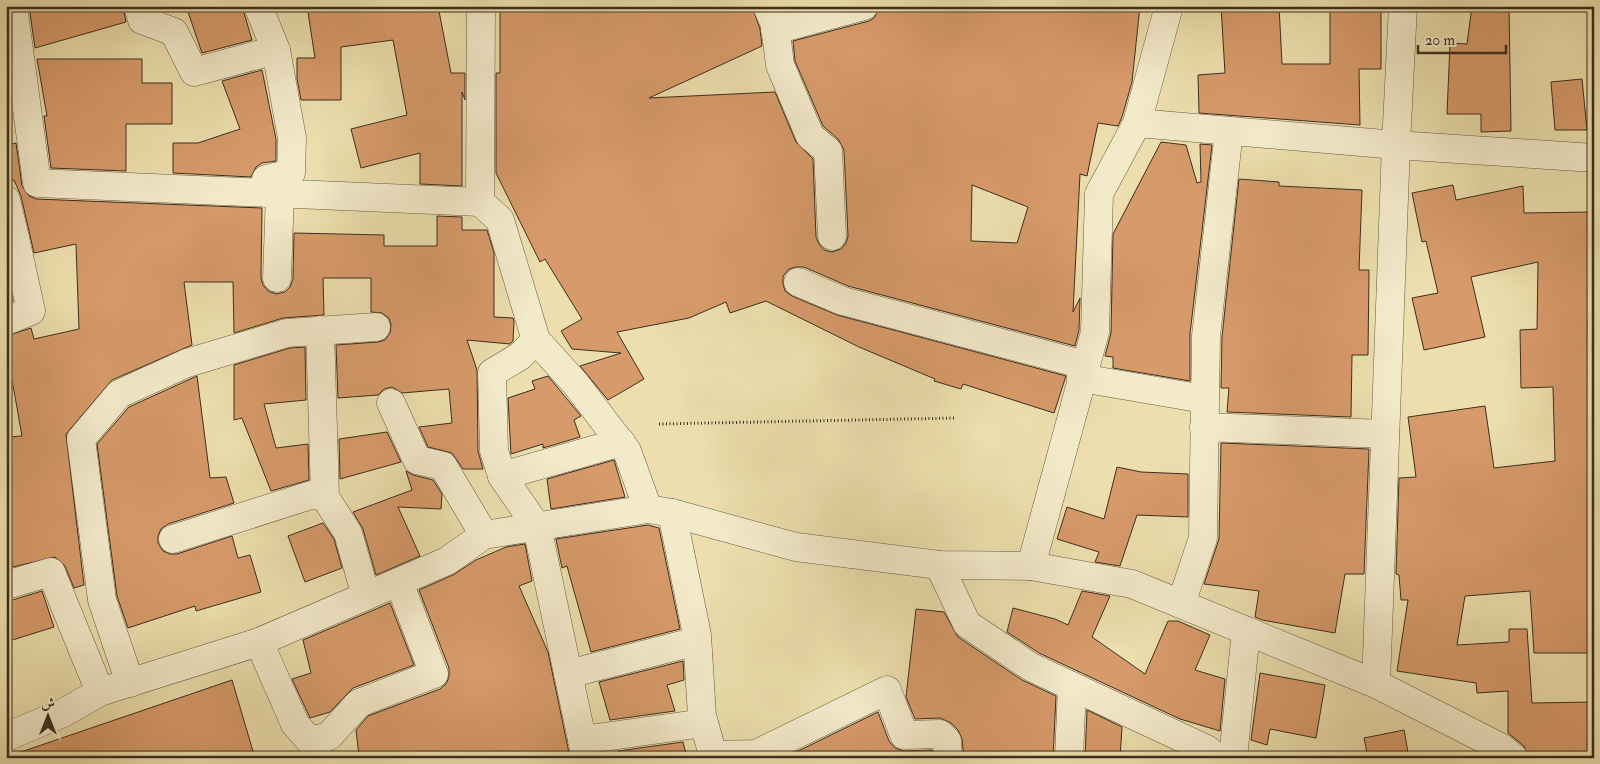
<svg xmlns="http://www.w3.org/2000/svg" width="1600" height="764" font-family="'IM FELL Double Pica',Amiri,serif">
<rect width="100%" height="100%" fill="#ecdfad"/>
<filter id="stains"><feTurbulence type="fractalNoise" baseFrequency=".004" numOctaves="4"/><feColorMatrix values="0 0 0 0 .2 0 0 0 0 .09 0 0 0 0 .02 0 0 0 .5 -.17"/></filter>
<radialGradient id="worn" r=".72"><stop offset=".6" stop-color="#630" stop-opacity="0"/><stop offset="1" stop-color="#630" stop-opacity=".3"/></radialGradient>
<g fill="#d79a6a" stroke="#3c2e1e" fill-rule="evenodd">
<path d="M29,6H123L126,22L35,48Z"/>
<path d="M186,6H242L252,40L202,53Z"/>
<path d="M307,6H438L451,73H465V100L462,92V186L420,184V153L361,168L351,129L407,115L393,40L341,47V100H301L297,78V58H315Z"/>
<path d="M500,6H532L533,9L752,6L760,29L762,46L649,98L775,92L796,142L813,159L816,237L819,244L824,250L832,252L841,249L846,243L848,236L844,150L838,139L823,126L795,61L793,41L869,21L875,17L879,6H1140L1132,82L1122,117L1118,126L1098,123L1087,176L1080,174L1073,312L1080,298L1079,330L1075,346L848,286L804,267H796L789,269L783,276V284L785,291L792,296L837,315L1066,376L1054,413L963,384L961,389L934,381L935,379L859,347L766,301L730,313L726,302L689,318L617,332L644,379L608,400L580,366L621,353L572,349L561,331L582,319L545,259L540,262L496,173V73H500ZM972,185L1028,207L1017,243L971,241Z"/>
<path d="M1221,6H1279L1282,64H1330V6H1381V69H1359L1360,125L1199,113L1198,75L1225,73Z"/>
<path d="M1472,6H1509L1511,131L1481,132V114H1447L1450,43L1467,44Z"/>
<path d="M37,59H142V83H172V124H126V171L51,168L44,116H47Z"/>
<path d="M262,70L276,139V161L262,163L256,167L251,177L173,173V143H198L240,129L222,81Z"/>
<path d="M1582,79L1587,130H1555L1551,82Z"/>
<path d="M1161,142L1186,145L1197,183L1201,182L1200,144L1212,145L1190,334V381L1113,368V357L1105,356L1111,333L1113,234Z"/>
<path d="M16,143L22,186L29,196L36,199L262,208L261,278L263,285L268,291L276,294L285,292L290,287L293,279L294,233L384,235V246H437V216L462,217V230H487L494,253V317L513,318L514,321L513,341L510,344L467,340L477,370L478,451L483,469H463L452,453L428,447L419,427L452,423L449,389L402,393L392,387L384,389L378,395L338,398L336,345L378,342L385,340L390,333L391,325L389,318L382,313L371,312V278H323L324,315L283,318L234,333L233,282H184L192,345L112,380L66,434L84,585L74,588L65,566L55,557L13,567L6,545V483L12,482L8,437L22,436L9,363L6,364V336L31,328L34,339L79,329L76,244L34,253L21,196L14,180L6,181V145Z"/>
<path d="M1239,179L1279,182V186L1362,190L1359,270H1369L1368,355H1352L1351,417L1227,412L1229,388H1221L1222,337Z"/>
<path d="M1453,185L1456,200L1523,186L1524,213L1594,212V320H1588L1590,400H1594V653H1534L1530,591L1465,596L1457,645L1509,642V629H1527L1532,703L1594,702V758H1529L1524,746L1508,733V691L1477,693L1476,683L1397,671L1408,600H1401L1399,575L1396,574L1399,478L1416,477L1408,417L1485,406L1494,468L1555,461L1553,387L1521,388L1520,330L1537,329L1538,262L1471,277L1485,337L1424,350L1412,298L1438,293L1426,241L1422,242L1412,193Z"/>
<path d="M6,271L13,301L6,304Z"/>
<path d="M305,347L306,400L264,404L276,448L308,444L309,480L271,491L242,418L234,420V365L290,348Z"/>
<path d="M197,376L210,478L226,477L234,503L168,524L161,529L158,536V543L163,551L170,554H177L232,536L238,558L250,555L261,592L196,611L195,606L128,628L117,596L97,444L129,407Z"/>
<path d="M548,376L581,416L574,420L580,437L543,448V444L511,454L508,398L535,389L532,381Z"/>
<path d="M387,432L401,462L340,479L339,439Z"/>
<path d="M1221,443L1369,449L1364,574H1345L1335,633L1262,620L1255,617L1259,591L1204,584L1219,539Z"/>
<path d="M614,460L625,497L551,509L547,479Z"/>
<path d="M1117,467L1141,472L1188,474V517L1137,515L1120,566L1095,562L1099,552L1057,539L1067,507L1104,519Z"/>
<path d="M406,471L413,475L433,480L442,494L441,509L398,507L420,556L376,575L363,529L353,512L412,490Z"/>
<path d="M323,523L334,539L342,568L305,582L288,536Z"/>
<path d="M648,525L659,528L680,629L591,652L567,566L562,568L556,539Z"/>
<path d="M525,544L532,581L519,586L548,652L570,758H387L386,752L359,756L356,730L368,716L440,689L446,684L449,677V668L419,590L453,575L476,560L506,547Z"/>
<path d="M42,591L54,627L6,642V602Z"/>
<path d="M1082,591L1110,596L1092,637L1145,674L1168,621H1178L1210,635L1195,670L1225,679L1220,731L1180,719L1039,653L1007,632L1013,608L1055,619L1068,625Z"/>
<path d="M390,603L414,665L353,688L330,712L310,718L292,679L311,673L303,640Z"/>
<path d="M916,609L944,612L958,637L1022,680L1056,696L1053,758H964L962,739L958,730L951,723L940,718L915,719L906,697Z"/>
<path d="M683,661L684,680L667,685L675,711L610,720L599,682Z"/>
<path d="M1260,673L1325,685L1316,738L1270,729L1267,745L1251,740Z"/>
<path d="M232,680L255,758H16L15,754Z"/>
<path d="M1087,710L1122,727L1120,758H1085Z"/>
<path d="M878,712L889,741L895,748L904,751L932,750V758H784Z"/>
<path d="M1404,730L1409,758H1368L1364,738Z"/>
<path d="M683,742L687,758H620L618,751Z"/>
</g>
<g fill="none" stroke-linecap="round" stroke-linejoin="round">
<g stroke="#685a42" stroke-width="29">
<g id="minor">
<path d="M13,6L37,183L480,202L481,6"/>
<path d="M138,6L142,20L174,32L194,72L276,50L258,6"/>
<path d="M767,6L775,25L780,65L810,136L828,151L832,236"/>
<path d="M775,30L864,6"/>
<path d="M1137,123L1396,145L1594,158"/>
<path d="M267,193L266,179L291,173L292,138L276,50"/>
<path d="M6,200L15,238L6,241"/>
<path d="M480,202L500,220L536,340L575,383L627,451L648,509"/>
<path d="M277,278L280,193"/>
<path d="M798,282L843,301L1085,365"/>
<path d="M6,321L31,311L15,238"/>
<path d="M320,330L325,497L348,533L366,596"/>
<path d="M536,340L520,356L492,373L494,451L502,476L537,527L586,758"/>
<path d="M1081,378L1204,399"/>
<path d="M391,403L417,460L443,466L484,535"/>
<path d="M1204,427L1385,434"/>
<path d="M502,476L621,442"/>
<path d="M672,513L697,635L702,716L713,755L756,754L887,690L904,735L940,734L947,741L948,758"/>
<path d="M173,539L311,495L325,497"/>
<path d="M939,565L967,624L1031,667L1208,750L1217,758"/>
<path d="M1031,566L1095,332L1099,194L1137,123L1169,6"/>
<path d="M6,585L51,572L100,692"/>
<path d="M1181,604L1203,538L1206,336L1229,131"/>
<path d="M259,642L295,724L310,741L319,757"/>
<path d="M568,674L697,641"/>
<path d="M130,683L102,600L81,439L119,394L187,363L287,333L376,327"/>
<path d="M1376,684L1396,145L1403,6"/>
<path d="M6,737L63,713L100,692L259,642L447,561L484,535L648,509L672,513L796,547L939,565L1031,566L1132,584L1376,684L1502,748L1514,758"/>
<path d="M582,740L704,723"/>
<path d="M310,741L329,736L359,703L434,674L399,582"/>
<path d="M1069,758L1072,686"/>
<path d="M1233,758L1246,631"/>
</g>
</g>
<path stroke="#3c2e1e" stroke-width="3" stroke-dasharray="1 2.5" stroke-linecap="butt" d="M659,424L956,418"/>
<use href="#minor" stroke="#f3eaca" stroke-width="28"/>
</g>
<rect width="1600" height="764" fill="none" stroke="#ecdfad" stroke-width="25"/>
<rect x="8" y="8" width="1585" height="749" fill="none" stroke="#3c2e1e" stroke-width="2.5"/>
<rect x="12" y="12" width="1575" height="739" fill="none" stroke="#3c2e1e"/>
<g transform="translate(48 716)" stroke="#f3eaca" stroke-width="4" paint-order="stroke">
<path d="M0-4L9 19L0 12L-9 19Z" fill="#3c2e1e"/>
<text y="-8" font-size="14" font-weight="bold" text-anchor="middle" fill="#3c2e1e">ش</text>
</g>
<path d="M1418 45v8h88v-8" fill="none" stroke="#3c2e1e" stroke-width="2.5"/>
<text x="1425" y="45" font-size="15" fill="#3c2e1e" stroke="#f3eaca" stroke-width="4" paint-order="stroke">20 m</text>
<rect width="100%" height="100%" filter="url(#stains)"/>
<rect width="100%" height="100%" fill="url(#worn)"/>
</svg>
